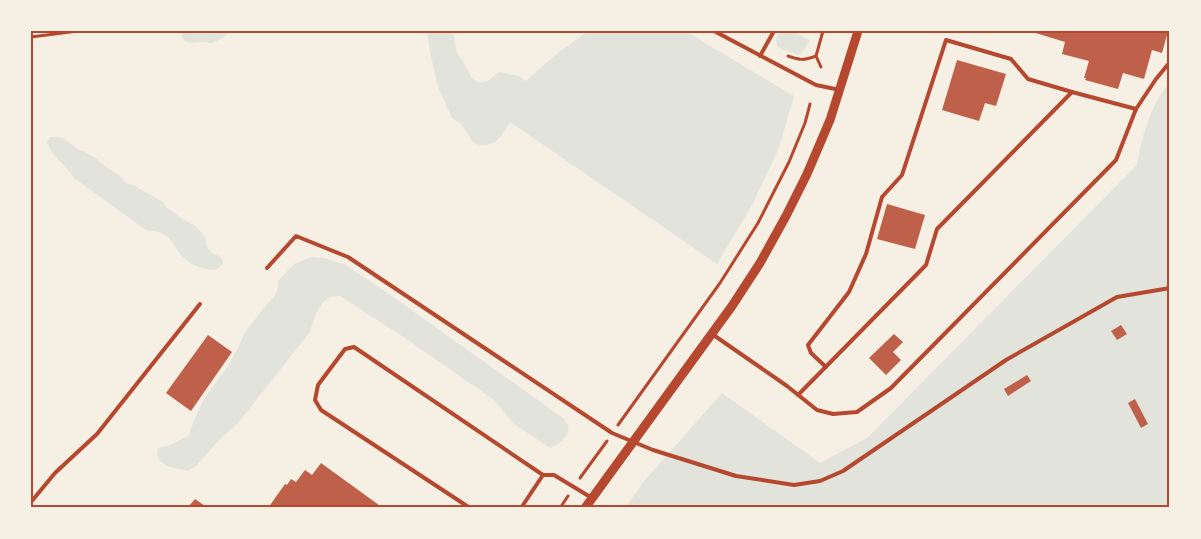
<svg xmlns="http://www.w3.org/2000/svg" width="1201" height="539" font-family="Manrope,sans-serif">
<rect width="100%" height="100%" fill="#f6efe4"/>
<g fill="#e2e4dc">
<path d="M182,31H232C226,35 218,42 211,43C210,43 204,42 203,42C193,42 187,45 181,37Z"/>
<path d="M427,31H453L457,53L468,69L471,78L479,83L488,81L499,72L519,76L526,81L554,56L588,31H685L794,96L779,148L752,205L717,264L510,122L502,135L495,142L486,145H480L474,143L460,123L452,118L438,87L430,52Z"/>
<path d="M779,31H792L810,40L802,53L798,55L782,49L777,46L776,39Z"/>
<path d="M1170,82V508H625L645,480L722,393L820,463L867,438L1137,165C1142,136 1150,106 1170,82Z"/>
<path d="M50,137H58L63,138L79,150L83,151L96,158L104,166L119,175L126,183L135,186L163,202L167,208L181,218L194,225L203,234L206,239V246L212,253L221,257L223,262C220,270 214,271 207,269C192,266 184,260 175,247C172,243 170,238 165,235C159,231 152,231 146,230L74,178C66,165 52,157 47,142Z"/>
<path d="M312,257L324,258L344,264L389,294L563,418C564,419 567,423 568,425C571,436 558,444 550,448L514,424L494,400L405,338L340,296C337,296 334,296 331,297C319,301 313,321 310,332L238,423L221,438L195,467L188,471L169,467L160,461L157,454L158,448L168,446L188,436L197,414L206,396L228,366L239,346L244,334L267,304L274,297L278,288V281L294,264Z"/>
</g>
<g fill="#bf614a">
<path d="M1029,31H1168L1162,53L1152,50L1144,79L1123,73L1118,89L1085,80L1086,78H1084L1089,61L1062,54L1065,42Z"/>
<path d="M957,60L1006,74L996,106L985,103L979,121L942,110Z"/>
<path d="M887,204L925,215L915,249L877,239Z"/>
<path d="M1121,325L1127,334L1117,340L1111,331Z"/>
<path d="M894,334L903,342L893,352L901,360L886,375L869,358Z"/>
<path d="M208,335L232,352L191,411L166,393Z"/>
<path d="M1027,375L1031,381L1008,396L1004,389Z"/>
<path d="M1135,399L1148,424L1141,428L1128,403Z"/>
<path d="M321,463L383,508H268L285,484L287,485L291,479L296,482L305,470L312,475Z"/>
<path d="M195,499L208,508H191L189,506Z"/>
</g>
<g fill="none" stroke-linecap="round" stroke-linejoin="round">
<g stroke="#b5482f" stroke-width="3">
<path d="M31,37L78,31"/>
<path d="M788,56C800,60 803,61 816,56"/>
<path d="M821,67L816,56L823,31"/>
<path d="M618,425L720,283L758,223L789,162L805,123L810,104"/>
<path d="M580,478L607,441"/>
<path d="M560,508L568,496"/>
</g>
<g stroke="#b5482f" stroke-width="4">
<path d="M714,31L816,85L840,90"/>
<path d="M760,56L774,31"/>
<path d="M267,268L296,236L348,257L612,433L653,450L736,476L794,485L820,481L843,471L1006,360L1117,297L1170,288"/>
<path d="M712,334L787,386L817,410L833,414L857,412L891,388L1116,160L1136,109L1156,79L1170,62"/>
<path d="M826,367L811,353L808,345L849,292L866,254L882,197L902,175L946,40L1011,59L1028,79L1072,92"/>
<path d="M798,395L926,265L937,229L1072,92L1136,109"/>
<path d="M31,502L55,473L97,434L200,304"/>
<path d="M470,508L321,410L315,400L318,385L345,349L354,347L543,475"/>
<path d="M521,508L543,475H554L592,498"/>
</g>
<path stroke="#b5482f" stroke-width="9" d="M585,508L732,306L760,263L786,216L807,174L830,120L858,31"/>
</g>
<rect width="1201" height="539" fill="none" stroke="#f6efe4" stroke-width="65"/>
<rect x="32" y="32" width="1136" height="474" fill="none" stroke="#b5482f" stroke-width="2"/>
</svg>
